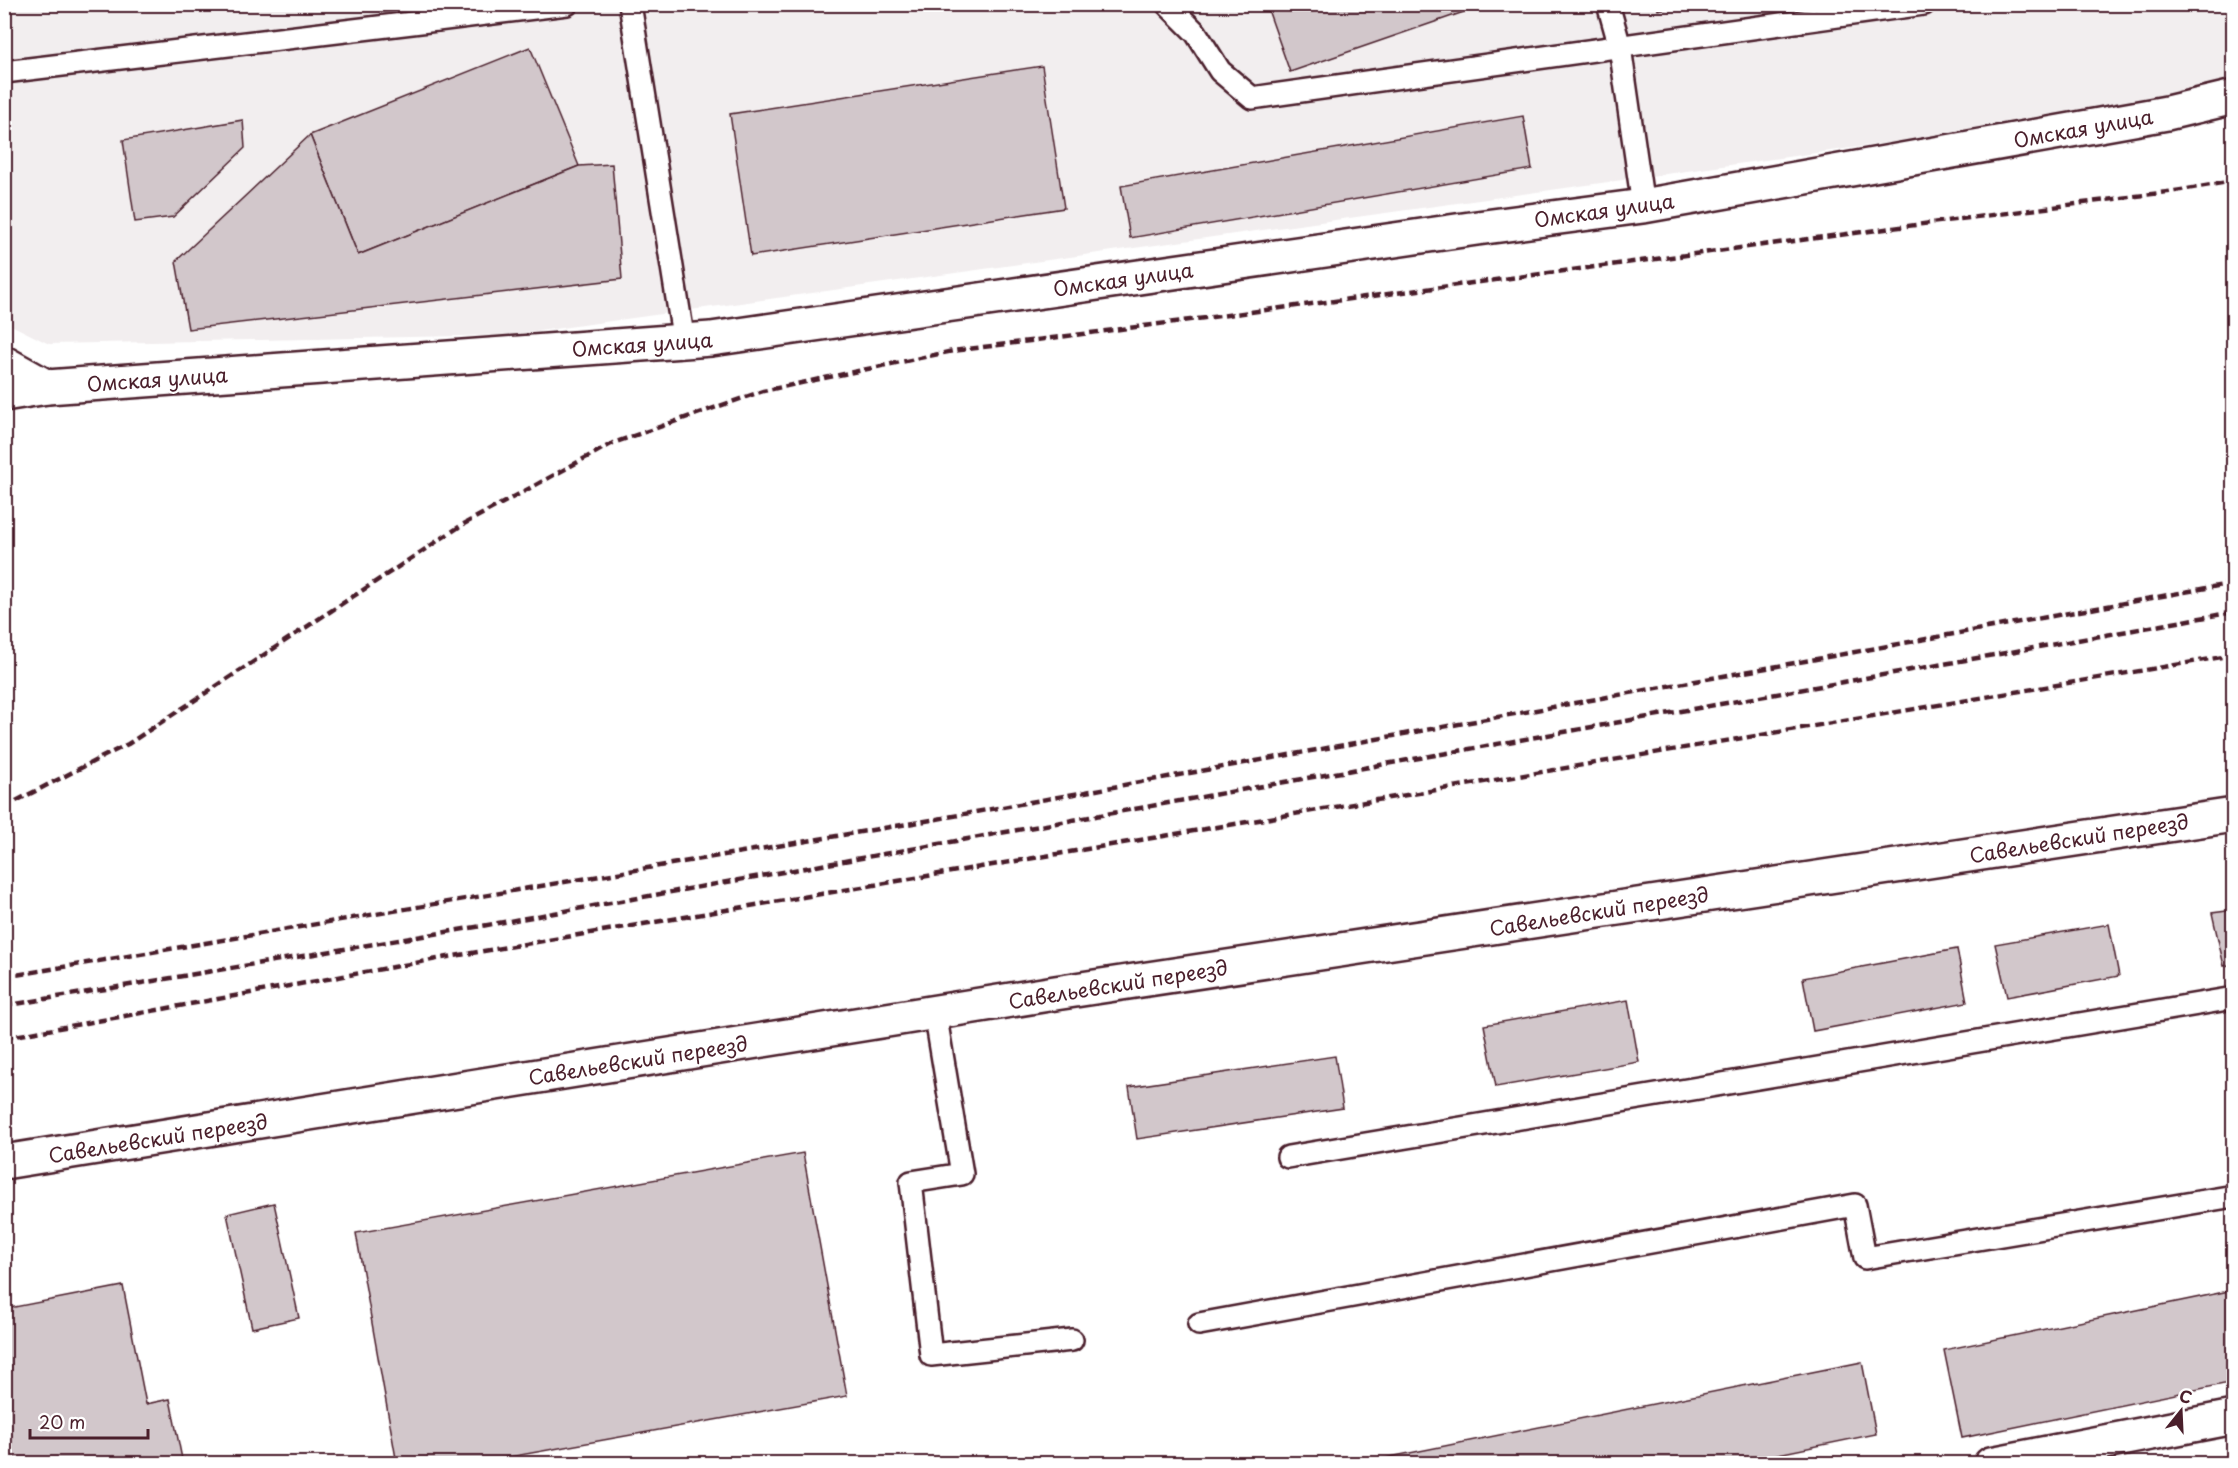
<svg xmlns="http://www.w3.org/2000/svg" width="2238" height="1468" font-family="'Playpen Sans',sans-serif">
<rect width="100%" height="100%" fill="#fff"/>
<filter id="ink" filterUnits="userSpaceOnUse"><feTurbulence type="fractalNoise" baseFrequency=".0167" numOctaves="2"/><feDisplacementMap in="SourceGraphic" scale="12" xChannelSelector="R" yChannelSelector="G"/><feConvolveMatrix kernelMatrix="1 2 1 2 8 2 1 2 1" color-interpolation-filters="sRGB"/></filter>
<g filter="url(#ink)">
<path fill="#f2eeef" d="M2233,4L2234,76L2145,107L511,335L49,344L5,322L4,5Z"/>
<g fill="#d2c7cb" stroke="#4a1f2b" stroke-width="1.5">
<path d="M1266,4H1487L1290,72Z"/>
<path d="M1657,4H1692L1658,10Z"/>
<path d="M530,47L579,166L358,255L310,135Z"/>
<path d="M1042,66L1064,208L751,256L730,114Z"/>
<path d="M1523,116L1532,169L1130,238L1121,186Z"/>
<path d="M243,120L245,148L173,217L135,222L123,140Z"/>
<path d="M310,135L358,255L579,166L612,164L622,279L188,329L176,261Z"/>
<path d="M2234,910V964L2224,966L2212,913Z"/>
<path d="M2109,924L2119,976L2007,997L1995,944Z"/>
<path d="M1957,949L1967,1002L1813,1031L1803,978Z"/>
<path d="M1628,1000L1639,1062L1496,1087L1484,1025Z"/>
<path d="M1335,1056L1343,1108L1137,1139L1129,1087Z"/>
<path d="M803,1153L847,1396L470,1464H397L356,1233Z"/>
<path d="M274,1203L299,1318L252,1328L227,1214Z"/>
<path d="M123,1286L146,1404L170,1399L183,1464H4V1309Z"/>
<path d="M2234,1290V1382L1962,1438L1944,1350Z"/>
<path d="M1862,1362L1876,1434L1729,1464H1355Z"/>
</g>
<g fill="none" stroke-linecap="round" stroke-linejoin="round">
<g stroke="#4a1f2b" stroke-width="26">
<g id="lane">
<path d="M630,4L684,342"/>
<path d="M1167,4L1196,33L1220,71L1252,98L1924,4"/>
<path d="M1608,4L1620,47L1643,206"/>
<path d="M437,20L567,4"/>
<path d="M4,72L437,20L436,4"/>
<path d="M935,1012L962,1174L911,1182L931,1355L1072,1340"/>
<path d="M1288,1157L2234,998"/>
<path d="M1199,1324L1855,1205L1865,1258L2234,1196"/>
</g>
</g>
<g stroke="#4a1f2b" stroke-width="38">
<path id="street" d="M1991,1464L2234,1417"/>
</g>
<g stroke="#4a1f2b" stroke-width="38">
<path id="secondary" d="M4,1162L1055,993L2234,815"/>
</g>
<g stroke="#4a1f2b" stroke-width="38">
<g id="primary">
<path d="M4,363L47,387"/>
<path d="M4,394L47,387L711,339L1477,228L1643,206L2167,113L2234,97"/>
</g>
</g>
<use href="#lane" stroke="#fff" stroke-width="21"/>
<use href="#street" stroke="#fff" stroke-width="33"/>
<use href="#secondary" stroke="#fff" stroke-width="33"/>
<use href="#primary" stroke="#fff" stroke-width="33"/>
<g stroke="#4a1f2b" stroke-width="4.5" stroke-dasharray="9 4.5" stroke-linecap="butt">
<path d="M4,807L128,744L462,525L613,443L763,391L953,351L2175,191L2234,181"/>
<path d="M4,977L937,819L2234,583"/>
<path d="M4,1006L476,927L2234,612"/>
<path d="M4,1038L448,957L2234,655"/>
</g>
</g>
</g>
<g text-anchor="middle" dominant-baseline="central" stroke-width="4.5" stroke-linejoin="round" paint-order="stroke">
<g font-size="20" fill="#4a1f2b" stroke="#fff">
<text transform="translate(2083 128) rotate(-10)">Омская улица</text>
<text transform="translate(1604 210) rotate(-8)">Омская улица</text>
<text transform="translate(1123 279) rotate(-8)">Омская улица</text>
<text transform="translate(642 344) rotate(-4)">Омская улица</text>
<text transform="translate(157 379) rotate(-4)">Омская улица</text>
<text transform="translate(2079 838) rotate(-9)">Савельевский переезд</text>
<text transform="translate(1599 911) rotate(-9)">Савельевский переезд</text>
<text transform="translate(1118 984) rotate(-9)">Савельевский переезд</text>
<text transform="translate(638 1060) rotate(-9)">Савельевский переезд</text>
<text transform="translate(158 1138) rotate(-9)">Савельевский переезд</text>
</g>
</g>
<rect width="2238" height="1468" fill="none" stroke="#fff" stroke-width="24"/>
<rect x="12" y="12" width="2214" height="1444" fill="none" stroke="#4a1f2b" stroke-width="2" filter="url(#ink)"/>
<g transform="translate(2181 1411) rotate(18)" stroke="#ffffff" stroke-width="4.5" paint-order="stroke">
<path d="M0-4.5L10 22L0 15L-10 22Z" fill="#4a1f2b"/>
<text y="-9" font-size="16" font-weight="bold" text-anchor="middle" fill="#4a1f2b">С</text>
</g>
<path d="M30 1429v9h118v-9" fill="none" stroke="#4a1f2b" stroke-width="3"/>
<text x="39" y="1429" font-size="18" fill="#4a1f2b" stroke="#ffffff" stroke-width="4.5" paint-order="stroke">20 m</text>
</svg>
